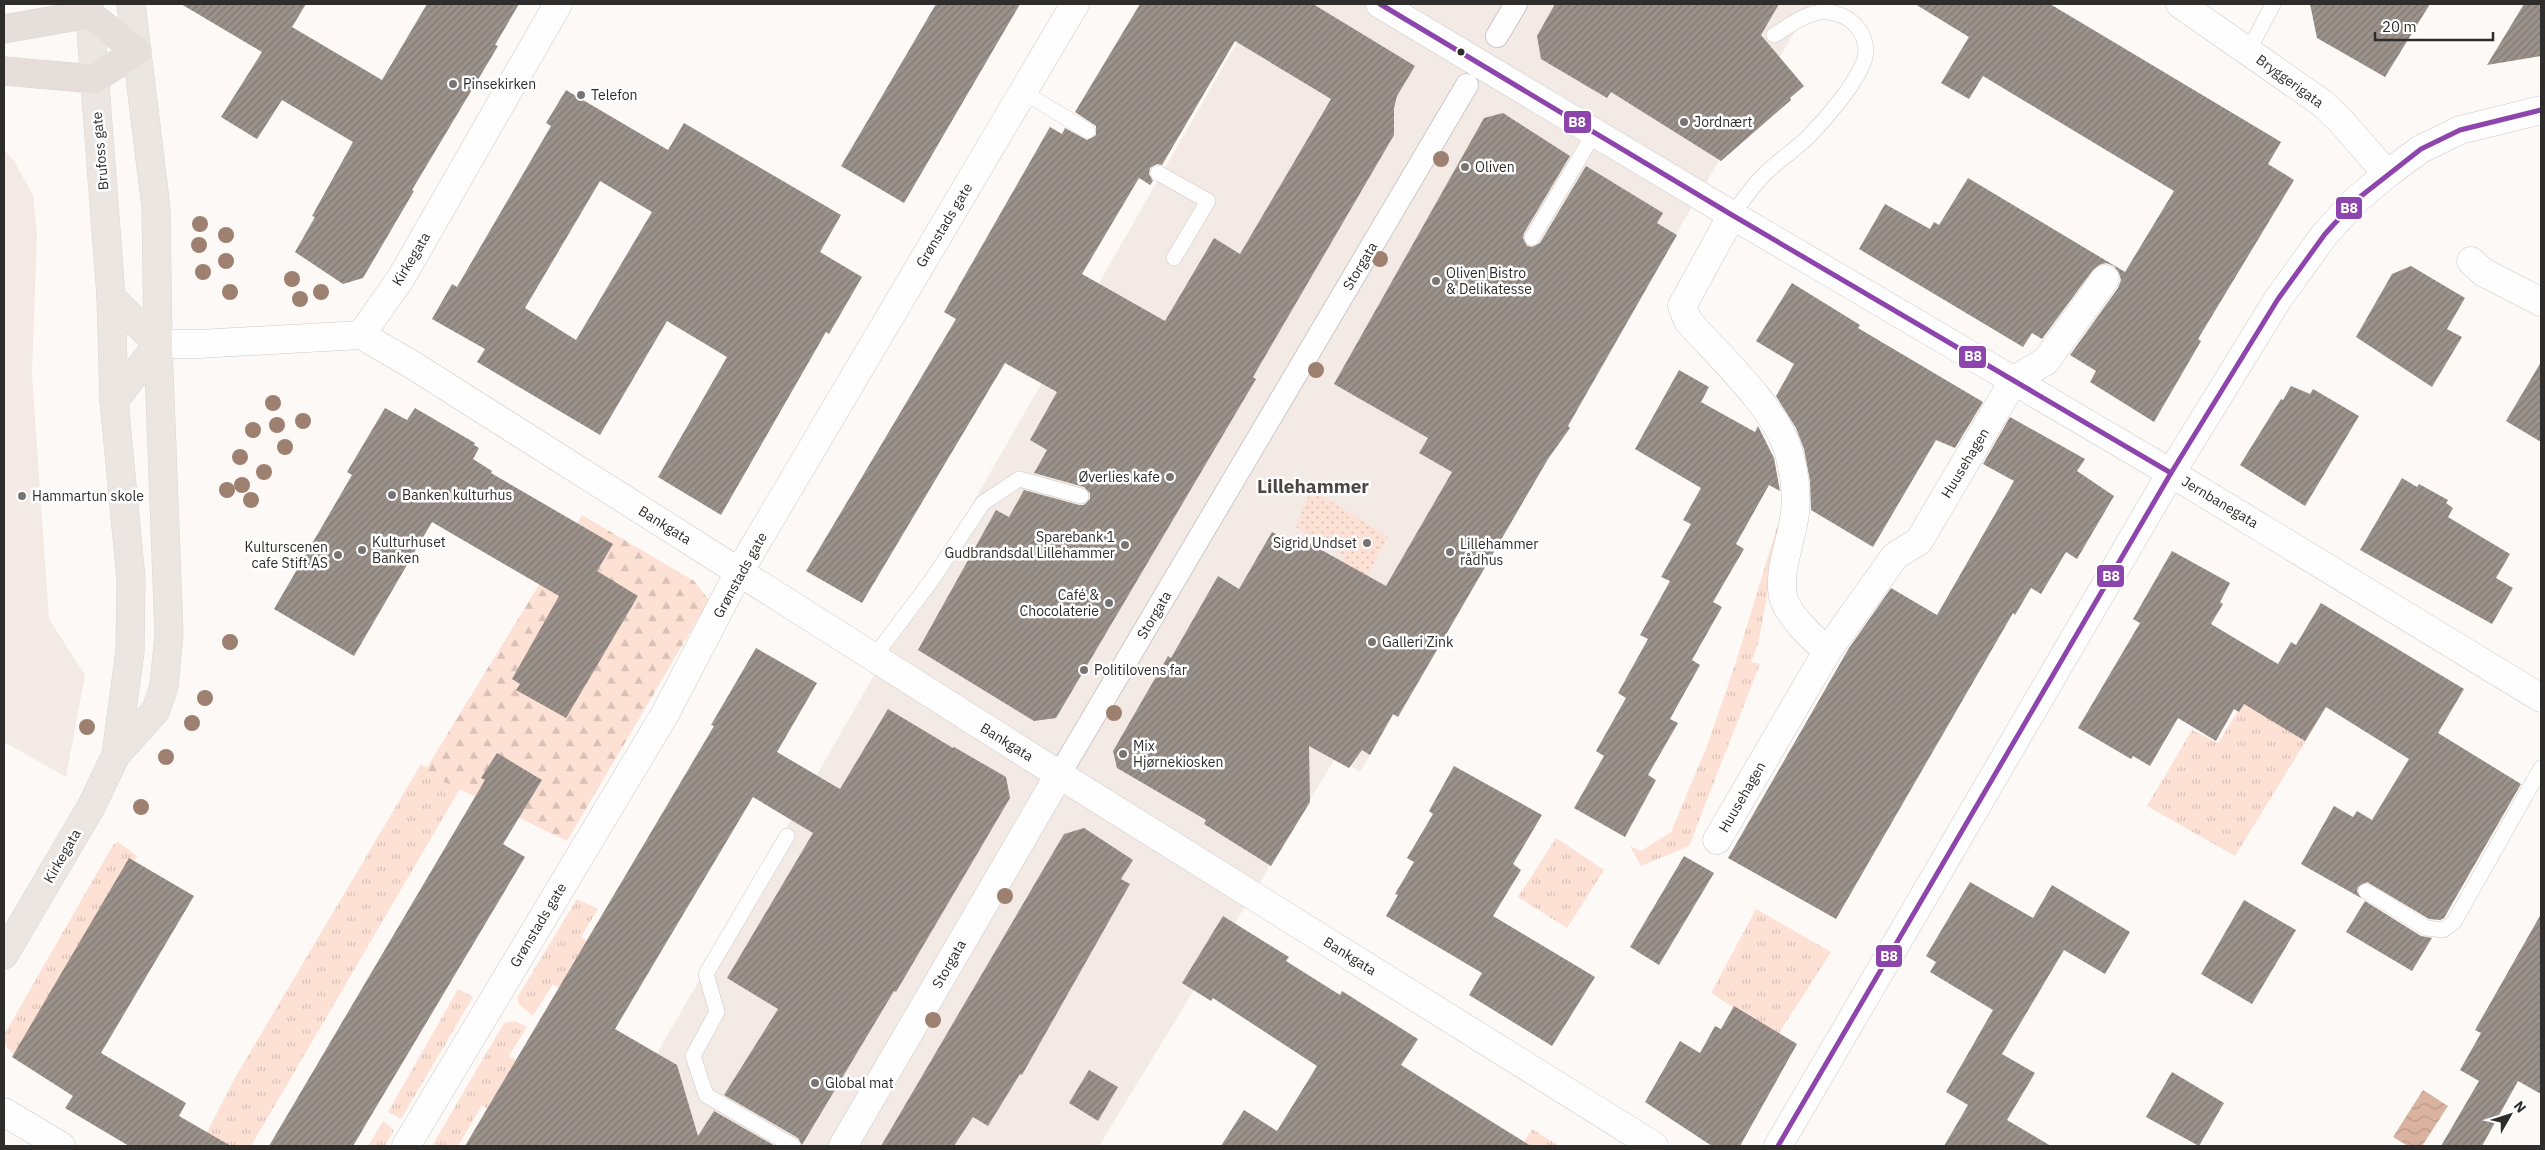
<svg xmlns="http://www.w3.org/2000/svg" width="2545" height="1150" font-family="'IBM Plex Sans',sans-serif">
<defs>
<pattern id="grass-tufts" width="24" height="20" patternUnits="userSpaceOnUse" patternTransform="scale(1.25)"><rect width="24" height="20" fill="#fde1d5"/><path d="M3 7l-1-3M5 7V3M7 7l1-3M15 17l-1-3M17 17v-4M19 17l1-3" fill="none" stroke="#d9c1b7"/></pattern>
<pattern id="forest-firs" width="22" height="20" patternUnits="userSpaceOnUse" patternTransform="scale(1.25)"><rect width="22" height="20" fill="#fde1d5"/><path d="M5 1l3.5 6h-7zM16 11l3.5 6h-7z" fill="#d9c1b7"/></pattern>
<pattern id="park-dots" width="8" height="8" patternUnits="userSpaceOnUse" patternTransform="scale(1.25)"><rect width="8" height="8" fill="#fde1d5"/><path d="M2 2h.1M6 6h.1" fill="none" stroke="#d9c1b7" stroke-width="1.8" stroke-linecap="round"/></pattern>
<pattern id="water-waves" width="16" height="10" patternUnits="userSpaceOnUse" patternTransform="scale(1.25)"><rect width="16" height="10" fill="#dab2a0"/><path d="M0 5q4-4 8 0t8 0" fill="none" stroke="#bb998a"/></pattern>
<pattern id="building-hatch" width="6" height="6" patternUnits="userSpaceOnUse" patternTransform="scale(1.25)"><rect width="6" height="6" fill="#9c928c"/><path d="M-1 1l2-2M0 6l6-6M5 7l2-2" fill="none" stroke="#807873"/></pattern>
</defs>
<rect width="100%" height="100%" fill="#fcf9f7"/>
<g fill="#f3eae6">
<path d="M1259,4H1811L1360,772L1336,757L1099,1146H604Z"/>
<path d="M4,150L14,161L33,195L37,234L32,374L49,619L85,675L66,777L4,742Z"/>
</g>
<g fill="url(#grass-tufts)">
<path d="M1781,524L1775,568L1768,591L1758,644L1751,662L1760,664L1689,846L1641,866L1630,846L1641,851L1671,832L1707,746L1736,662L1777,527Z"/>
<path d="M2252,688L2315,726L2235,856L2147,806L2192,730L2218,743Z"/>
<path d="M421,764L461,787L251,1146H200L236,1076Z"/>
<path d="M1556,838L1604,870L1567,928L1518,897Z"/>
<path d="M118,842L137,856L19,1057C8,1052 5,1046 4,1035L113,845Z"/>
<path d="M577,899L598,909L581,937L587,941L559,988L553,984L533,1016L519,1004L517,998Z"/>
<path d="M1756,909L1831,952L1777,1036L1711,993Z"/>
<path d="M458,989L473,997L401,1119L388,1112Z"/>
<path d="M515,1021L527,1027L509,1056L571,1093L544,1142L482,1105L458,1146H432L504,1023Z"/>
<path d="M383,1121L394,1130L385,1146H368Z"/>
<path d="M1532,1129L1559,1146H1521Z"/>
</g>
<path fill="url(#forest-firs)" d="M582,515L694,581L709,600L567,841L424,772Z"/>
<path fill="url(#park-dots)" d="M1311,489L1388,537L1340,625L1335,581L1345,557L1296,527Z"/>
<path fill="url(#water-waves)" d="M2423,1090L2448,1106L2422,1146H2408L2393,1137Z"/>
<g fill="url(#building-hatch)" fill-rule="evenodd">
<path d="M181,4H306L292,27L382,80L427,4H519L495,45L498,46L412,190L414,191L363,278L343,284L295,252L315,217L312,216L353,142L282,100L257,139L221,117L262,52Z"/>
<path d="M936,4H1020L904,203L841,166Z"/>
<path d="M1140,4H1313L1415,66L1397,96L1394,108V135L1253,377L1256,379L1056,718L1034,721L918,650L996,510L1009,517L1024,490L1079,505H1084L1090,499V493L1084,487L1034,473L1047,450L1030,440L1057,392L1005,363L862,603L806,571L956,319L944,312L1050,127L1062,134L1065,128L1087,140L1096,135V126L1075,112ZM1235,41L1331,99L1240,254L1214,238L1165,321L1082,274L1139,178L1150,185L1153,181L1149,174L1150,168L1157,164L1162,165Z"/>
<path d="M1555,4H1779L1761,35L1804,86L1790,98L1791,100L1721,161L1611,92L1607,98L1541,59L1537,36Z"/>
<path d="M1915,4H2050L2281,142L2268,164L2294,180L2198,339L2201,341L2154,422L2090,382L2096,371L2070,355L2118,288L2121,280L2119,273L2114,266L2106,263L2099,265L2093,270L2042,339L2032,333L2023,347L1859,249L1885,204L1930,229L1934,222L1939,225L1968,178L2125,272L2174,191L1983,76L1969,99L1941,83L1969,37Z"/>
<path d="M2310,4H2430L2385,77L2317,38Z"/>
<path d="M2524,4H2541V56L2487,65Z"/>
<path d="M566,90L668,150L684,123L841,215L820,252L862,277L829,334L826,332L721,515L658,477L727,357L667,321L600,435L477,362L485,349L432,319L452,284L457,287L551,126L546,123ZM600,181L652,212L576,340L525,308Z"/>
<path d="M1503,113L1570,156L1524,233L1523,238L1527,246L1532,247L1540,243L1586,166L1663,213L1657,223L1677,235L1568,426L1570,428L1548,459L1398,717L1393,714L1370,755L1362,750L1349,768L1309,746L1310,802L1271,866L1204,824L1206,820L1117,768L1113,751L1168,656L1171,658L1218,576L1239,589L1272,532L1304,551L1309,543L1386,586L1452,472L1419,453L1428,438L1334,384L1484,118Z"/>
<path d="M2411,266L2465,298L2447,329L2462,337L2432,387L2356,337L2392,274Z"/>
<path d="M1792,283L1860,325L1858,328L1983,402L1955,448L1936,440L1873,547L1811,510L1810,481L1804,449L1796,428L1776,396L1794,364L1756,341Z"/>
<path d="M2541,362V442L2506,421Z"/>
<path d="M1679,370L1709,387L1701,402L1755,432L1758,426L1774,458L1780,491L1769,485L1736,544L1744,549L1713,602L1722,607L1692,660L1700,665L1670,719L1678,723L1648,775L1656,780L1625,837L1574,808L1604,756L1596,751L1626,698L1618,693L1648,639L1640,635L1670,581L1661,577L1691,524L1683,520L1701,488L1635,449Z"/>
<path d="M2291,386L2310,394L2313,389L2359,416L2305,506L2240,465L2281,399L2283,400Z"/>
<path d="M385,408L407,420L415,408L475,443L474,445L479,448L473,459L492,471L491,473L613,544L597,571L638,596L566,718L516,690L520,684L512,679L559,596L432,522L354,656L274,609L352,475L347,472Z"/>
<path d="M2010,417L2085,459L2077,471L2114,496L2077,559L2066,552L2041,594L2031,588L2015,615L2013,613L1836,919L1728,858L1849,648L1891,588L1937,615L2014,481L1983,464Z"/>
<path d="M2402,478L2417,487L2419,484L2448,500L2446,503L2453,508L2448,517L2510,554L2496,578L2513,588L2492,624L2360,550Z"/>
<path d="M2172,551L2230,583L2220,602L2223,604L2211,624L2278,664L2291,642L2296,645L2321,603L2464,689L2438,733L2521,784L2444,918L2440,920L2429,919L2367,882L2358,887L2357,891L2361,898L2301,864L2334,806L2353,817L2357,811L2372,820L2409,759L2326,707L2305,741L2244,704L2239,712L2234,709L2216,741L2178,718L2150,766L2133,756L2131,759L2078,728L2140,623L2133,619Z"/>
<path d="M756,648L817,683L777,752L840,789L888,709L953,748L954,747L1006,777L1010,798L896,992L894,991L802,1145L798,1138L724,1095L778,1009L727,978L813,833L753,797L615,1029L677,1065L698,1136L714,1111L775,1146H465L714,726L711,725Z"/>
<path d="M497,753L542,780L503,844L525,857L353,1146H269L485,780L481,778Z"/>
<path d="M1454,766L1542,815L1513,864L1521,870L1493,916L1595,977L1552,1046L1469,995L1482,973L1386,916L1398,895L1395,894L1414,862L1407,858L1433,814L1429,811Z"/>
<path d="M1084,828L1133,860L1121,879L1130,884L1022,1075L1020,1074L988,1126L973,1117L954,1146H881L1064,834Z"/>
<path d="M1684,856L1714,873L1659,965L1630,947Z"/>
<path d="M129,858L194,896L101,1053L186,1103L179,1116L231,1146H129L65,1108L73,1096L12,1057Z"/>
<path d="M1970,882L2033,918L2052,885L2130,932L2105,974L2064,950L2002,1054L2035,1073L2007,1120L2051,1146H1944L1968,1105L1946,1092L1993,1010L1930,972L1936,962L1926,956Z"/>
<path d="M2244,900L2296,930L2252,1004L2201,974Z"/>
<path d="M2365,901L2421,936L2432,938L2412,971L2346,932Z"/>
<path d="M2541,914V1094L2518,1081L2482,1146H2441L2479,1081L2460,1070L2481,1033L2475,1030Z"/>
<path d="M1223,916L1289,957L1286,961L1340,995L1342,991L1418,1039L1401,1065L1531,1146H1221L1244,1110L1277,1131L1317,1066L1213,998L1211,1001L1182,983Z"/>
<path d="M1734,1006L1797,1044L1740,1146H1712L1645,1102L1680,1041L1700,1053L1715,1026L1721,1029Z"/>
<path d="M1089,1070L1118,1087L1098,1121L1069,1103Z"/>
<path d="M2172,1072L2224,1103L2199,1146L2146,1117Z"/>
</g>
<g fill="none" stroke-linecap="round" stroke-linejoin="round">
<g stroke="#ccc9c8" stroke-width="16">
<g id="service">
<path d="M2248,52L2273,4"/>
<path d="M1023,92L1088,131"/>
<path d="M1158,173L1208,201L1174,258"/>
<path d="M1732,215C1741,203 1750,190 1760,179C1774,163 1793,152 1808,137C1827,118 1853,87 1863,64C1874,37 1850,10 1822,12C1805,13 1788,27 1774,35"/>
<path d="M1532,238L1595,132"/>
<path d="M874,657L931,581L983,503L1019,479L1081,496"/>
<path d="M787,836L706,974L717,1012L693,1056L706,1095L793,1146"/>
<path d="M2366,891L2426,928L2443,930L2454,922L2541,768"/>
</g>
</g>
<g stroke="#ccc9c8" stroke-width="24">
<g id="pedestrian">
<path d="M1497,36L1516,4"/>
<path d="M1059,775L1467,85"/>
</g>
</g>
<g stroke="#ccc9c8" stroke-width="29">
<g id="minor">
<path d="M1380,4L1732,215L2171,473L2541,698"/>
<path d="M2180,4L2322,103L2340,120L2387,174"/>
<path d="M2471,261L2483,272L2541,302"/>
<path d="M361,335L411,364L1039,762L1654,1146"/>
<path d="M361,335L401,278L558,4"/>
<path d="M158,344H199L361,335"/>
<path d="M1828,650L1895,556L1919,541L2014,380L2046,361L2105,279"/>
<path d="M1717,840L1828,650C1814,641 1786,613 1783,596C1778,569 1792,540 1795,513C1797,494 1794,472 1789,453C1777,409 1719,356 1688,321L1682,306L1732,215"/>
<path d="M4,1112L61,1146"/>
<path d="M406,1146L665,714L739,572L1075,4"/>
<path d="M843,1146L1059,775"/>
<path d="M1778,1146L2171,473L2278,299L2325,234L2356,200L2387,174L2421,149L2460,130L2541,110"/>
</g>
</g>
<g stroke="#d9d7d6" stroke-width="29">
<g id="primary">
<path d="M89,4L111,297L114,401L131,579L130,651L116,755"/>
<path d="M111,297L158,344"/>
<path d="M114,401L158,344"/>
<path d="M4,955L91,807L116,755L156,710L164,686L169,634L158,344L156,208L131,4"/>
</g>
</g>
<g stroke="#d9d7d6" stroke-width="29">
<path id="trunk" d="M4,29L89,14L137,51L94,79L4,71"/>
</g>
<use href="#service" stroke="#fffefe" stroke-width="15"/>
<use href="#pedestrian" stroke="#fffefe" stroke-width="22"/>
<use href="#minor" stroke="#fffefe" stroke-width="28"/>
<use href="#primary" stroke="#ece6e3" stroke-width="28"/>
<use href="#trunk" stroke="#e6deda" stroke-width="28"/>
<g stroke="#fff" stroke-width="9">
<g id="bus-1">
<path d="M1380,4L1732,215L2171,473"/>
<path d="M1778,1146L2171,473L2278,299L2325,234L2356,200L2421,149L2460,130L2541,110"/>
</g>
</g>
<use href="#bus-1" stroke="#8e44ad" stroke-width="5"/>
</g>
<g fill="#9d806f">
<circle cx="1441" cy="159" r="8"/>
<circle cx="200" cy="224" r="8"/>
<circle cx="226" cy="235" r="8"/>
<circle cx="199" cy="245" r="8"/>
<circle cx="1380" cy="259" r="8"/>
<circle cx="226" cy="261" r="8"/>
<circle cx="203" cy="272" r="8"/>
<circle cx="292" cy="279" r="8"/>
<circle cx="230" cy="292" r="8"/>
<circle cx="321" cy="292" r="8"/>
<circle cx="300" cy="299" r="8"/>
<circle cx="1316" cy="370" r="8"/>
<circle cx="273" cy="403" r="8"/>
<circle cx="303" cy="421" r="8"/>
<circle cx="277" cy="425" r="8"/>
<circle cx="253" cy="430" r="8"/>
<circle cx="285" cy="447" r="8"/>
<circle cx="240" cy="457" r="8"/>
<circle cx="264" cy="472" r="8"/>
<circle cx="242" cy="485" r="8"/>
<circle cx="227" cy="490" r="8"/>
<circle cx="251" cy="500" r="8"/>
<circle cx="230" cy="642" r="8"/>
<circle cx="205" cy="698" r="8"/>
<circle cx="1114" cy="713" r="8"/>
<circle cx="192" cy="723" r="8"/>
<circle cx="87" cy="727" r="8"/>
<circle cx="166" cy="757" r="8"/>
<circle cx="141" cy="807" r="8"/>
<circle cx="1005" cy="896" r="8"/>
<circle cx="933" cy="1020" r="8"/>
</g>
<circle fill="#2f2d2c" stroke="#fff" stroke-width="2" cx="1461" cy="52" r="4.5"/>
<g fill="#777473" stroke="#fff" stroke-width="2">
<circle cx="453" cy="84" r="5"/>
<circle cx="581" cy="95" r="5"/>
<circle cx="1684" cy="122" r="5"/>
<circle cx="1465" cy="167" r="5"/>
<circle cx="1436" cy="281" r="5"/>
<circle cx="1170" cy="477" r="5"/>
<circle cx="392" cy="495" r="5"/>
<circle cx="22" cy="496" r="5"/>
<circle cx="1367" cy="543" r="5"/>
<circle cx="1125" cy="545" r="5"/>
<circle cx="362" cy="550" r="5"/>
<circle cx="1450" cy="552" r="5"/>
<circle cx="338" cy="555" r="5"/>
<circle cx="1109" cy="603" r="5"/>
<circle cx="1372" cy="642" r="5"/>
<circle cx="1084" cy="670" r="5"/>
<circle cx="1123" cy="754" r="5"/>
<circle cx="815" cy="1083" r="5"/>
</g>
<g text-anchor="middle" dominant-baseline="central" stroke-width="5" stroke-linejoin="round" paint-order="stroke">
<g font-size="14" fill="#2f2d2c" stroke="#fff">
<text transform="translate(2290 81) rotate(36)">Bryggerigata</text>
<text transform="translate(100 151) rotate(-95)">Brufoss gate</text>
<text transform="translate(944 225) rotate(-59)">Grønstads gate</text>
<text transform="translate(411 259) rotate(-59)">Kirkegata</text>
<text transform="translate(1360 266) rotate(-59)">Storgata</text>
<text transform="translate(1965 463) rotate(-59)">Huusehagen</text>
<text transform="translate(2220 502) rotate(31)">Jernbanegata</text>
<text transform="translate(665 525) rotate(32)">Bankgata</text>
<text transform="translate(740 575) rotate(-61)">Grønstads gate</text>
<text transform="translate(1154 615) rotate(-59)">Storgata</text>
<text transform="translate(1007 742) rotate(32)">Bankgata</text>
<text transform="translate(1742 797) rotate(-60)">Huusehagen</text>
<text transform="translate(62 856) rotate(-60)">Kirkegata</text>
<text transform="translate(538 925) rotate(-59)">Grønstads gate</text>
<text transform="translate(1350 956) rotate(32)">Bankgata</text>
<text transform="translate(949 964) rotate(-60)">Storgata</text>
</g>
<g font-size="14" fill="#2f2d2c" stroke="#fff" text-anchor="start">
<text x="463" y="84">Pinsekirken</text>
<text x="591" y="95">Telefon</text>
<text x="1694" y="122">Jordnært</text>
<text x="1475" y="167">Oliven</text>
<text x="1446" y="273">Oliven Bistro<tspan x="1446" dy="16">&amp; Delikatesse</tspan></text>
<text x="1160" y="477" text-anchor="end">Øverlies kafe</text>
<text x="402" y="495">Banken kulturhus</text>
<text x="32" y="496">Hammartun skole</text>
<text x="1115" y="537" text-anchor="end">Sparebank 1<tspan x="1115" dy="16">Gudbrandsdal Lillehammer</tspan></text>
<text x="372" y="542">Kulturhuset<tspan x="372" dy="16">Banken</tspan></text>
<text x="1357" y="543" text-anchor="end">Sigrid Undset</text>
<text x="1460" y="544">Lillehammer<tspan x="1460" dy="16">rådhus</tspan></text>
<text x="328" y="547" text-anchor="end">Kulturscenen<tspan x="328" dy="16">cafe Stift AS</tspan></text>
<text x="1099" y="595" text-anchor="end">Café &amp;<tspan x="1099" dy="16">Chocolaterie</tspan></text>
<text x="1382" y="642">Galleri Zink</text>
<text x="1094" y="670">Politilovens far</text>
<text x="1133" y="746">Mix<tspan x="1133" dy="16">Hjørnekiosken</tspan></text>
<text x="825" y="1083">Global mat</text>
</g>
<g font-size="19" font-weight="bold" fill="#4b4644" stroke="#fff">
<text x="1313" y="486">Lillehammer</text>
</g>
</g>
<g stroke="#fff" stroke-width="2">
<rect x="1563" y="110" width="29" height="24" rx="5" fill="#8e44ad"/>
<rect x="2335" y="196" width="28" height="24" rx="5" fill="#8e44ad"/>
<rect x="1958" y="345" width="29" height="24" rx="5" fill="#8e44ad"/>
<rect x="2096" y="564" width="29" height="24" rx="5" fill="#8e44ad"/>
<rect x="1875" y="944" width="28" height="24" rx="5" fill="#8e44ad"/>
</g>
<g font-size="14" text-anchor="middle" font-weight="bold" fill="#fff">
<text x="1577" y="127">B8</text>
<text x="2349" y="213">B8</text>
<text x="1973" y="361">B8</text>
<text x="2111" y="581">B8</text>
<text x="1889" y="961">B8</text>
</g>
<rect width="2545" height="1150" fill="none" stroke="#2f2d2c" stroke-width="10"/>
<g transform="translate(2510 1115) rotate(51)" stroke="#ffffff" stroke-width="4" paint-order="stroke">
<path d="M0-4L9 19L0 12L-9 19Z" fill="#2f2d2c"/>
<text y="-8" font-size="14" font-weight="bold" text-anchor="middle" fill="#2f2d2c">N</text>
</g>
<path d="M2375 32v8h118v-8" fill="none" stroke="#2f2d2c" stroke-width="2.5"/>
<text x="2382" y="32" font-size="15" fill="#2f2d2c" stroke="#ffffff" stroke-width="4" paint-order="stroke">20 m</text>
</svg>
